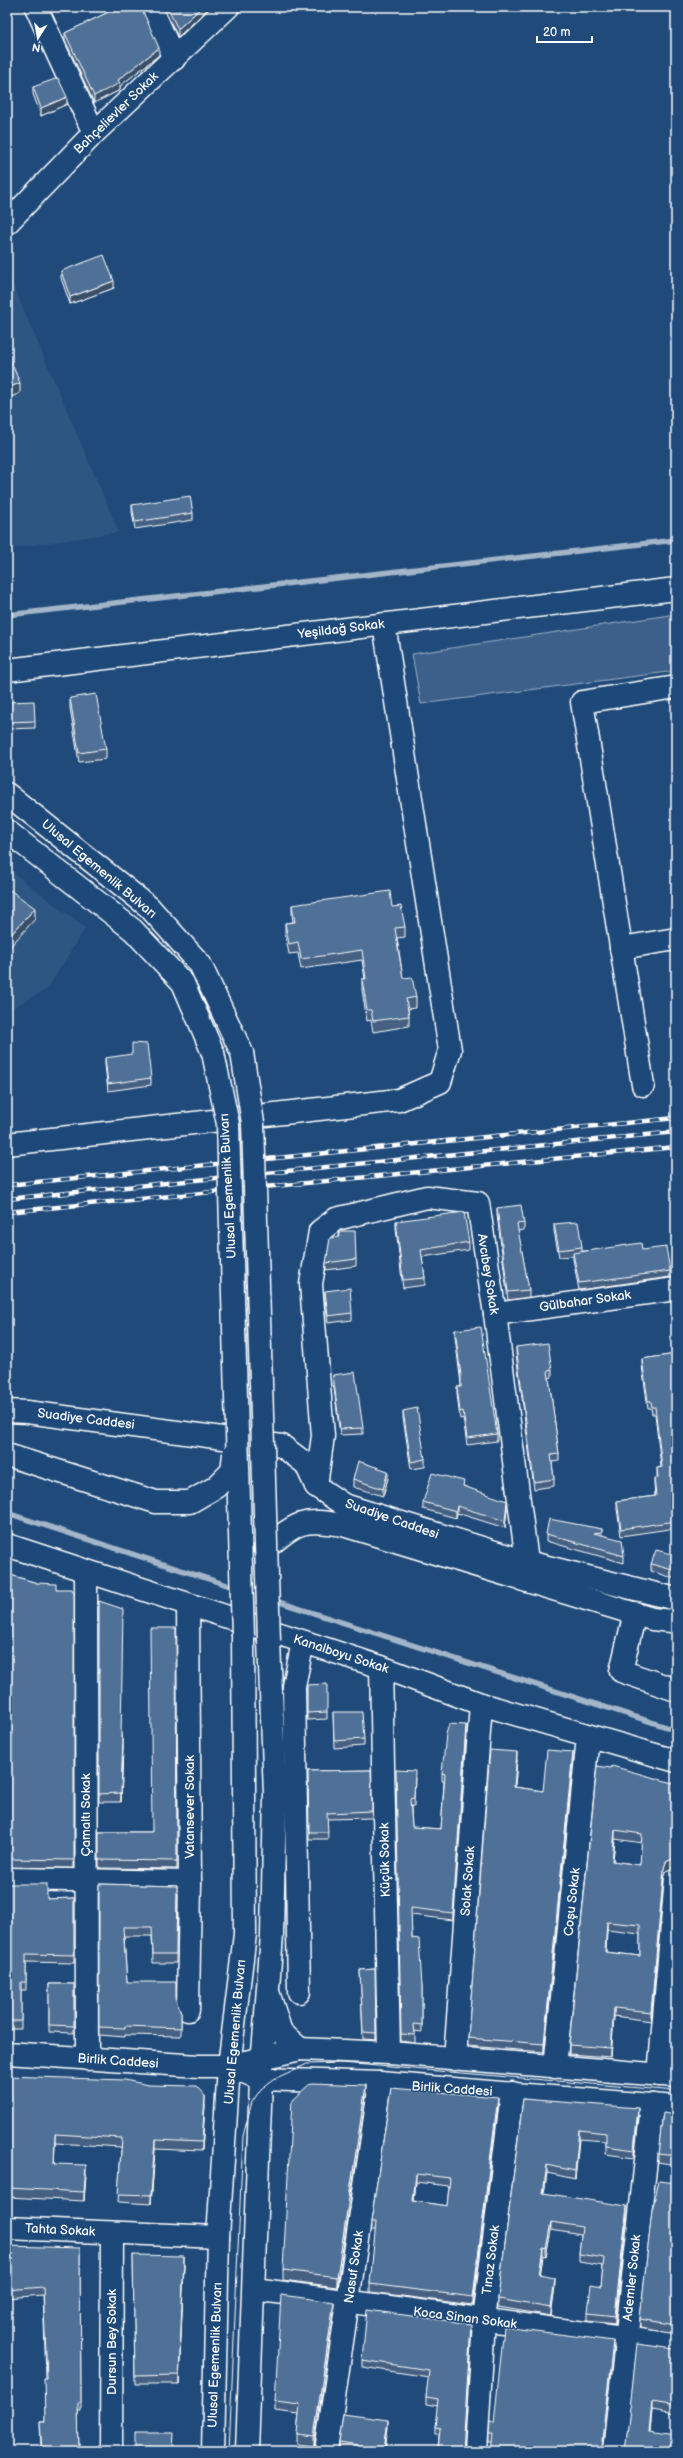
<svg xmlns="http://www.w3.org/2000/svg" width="683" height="2458" font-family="'Balsamiq Sans',sans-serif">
<rect width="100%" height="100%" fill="#1f4a7a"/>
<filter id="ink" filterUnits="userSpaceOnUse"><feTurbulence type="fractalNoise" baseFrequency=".025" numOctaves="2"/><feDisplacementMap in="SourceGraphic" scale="8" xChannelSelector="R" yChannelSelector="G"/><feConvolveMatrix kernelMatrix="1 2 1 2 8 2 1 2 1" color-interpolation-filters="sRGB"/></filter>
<g filter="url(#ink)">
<g fill="#2e5683">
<path d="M7,271L119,532L7,549Z"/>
<path d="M7,868L85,928L47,989L7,1011Z"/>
</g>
<path fill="#3c618b" stroke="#9eb0c5" d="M676,614V671L421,704L412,654Z"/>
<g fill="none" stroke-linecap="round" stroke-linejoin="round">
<g stroke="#a3b5c8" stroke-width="5.5">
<path d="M7,615L676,540"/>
<path d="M7,1513L236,1588"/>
<path d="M273,1600L676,1730"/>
</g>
<g stroke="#fff" stroke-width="25">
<g id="minor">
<path d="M36,7L94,133"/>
<path d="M151,7L174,59"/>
<path d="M7,223L94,133L228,7"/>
<path d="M7,670L676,589"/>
<path d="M621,948L676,939"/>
<path d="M643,1085L582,702L676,687"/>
<path d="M7,1144L399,1100L440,1082L450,1050L384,624"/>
<path d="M495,1314L676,1289"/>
<path d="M316,1486L323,1436L311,1284L320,1231L336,1219L427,1197L478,1203L495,1314L527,1562"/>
<path d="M7,1545L381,1667L481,1704L676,1761"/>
<path d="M86,1571L87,2059"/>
<path d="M188,1605L190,1882L188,2010"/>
<path d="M635,1613L621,1671L676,1690"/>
<path d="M381,1667L389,2053"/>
<path d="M7,1879L190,1882"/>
<path d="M299,1992L294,1686L303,1642"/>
<path d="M455,2059L481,1704"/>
<path d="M555,2067L588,1737"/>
<path d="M659,2075L676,1878"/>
<path d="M7,2228L218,2237"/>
<path d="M254,2289L676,2345"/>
<path d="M111,2451L112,2233"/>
<path d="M326,2451L380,2083"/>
<path d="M476,2451L484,2320L512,2093"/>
<path d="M614,2451L652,2105"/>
</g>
</g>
<g stroke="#fff" stroke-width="25">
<g id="secondary">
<path d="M7,1411L27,1412L282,1446L306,1464L316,1486L344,1505L527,1562L676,1599"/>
<path d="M268,1992L281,2032L300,2049"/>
<path d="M7,2053L199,2066H229L300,2049L389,2053L676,2076"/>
<path d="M244,2072L261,2079L380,2083L676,2107"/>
</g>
</g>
<g stroke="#fff" stroke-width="25">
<g id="primary">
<path d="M7,794L149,907L200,964L242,1053"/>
<path d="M7,831L133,930L183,983L213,1053"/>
<path d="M265,1549C298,1522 301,1518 343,1525L652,1619L671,1621L676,1618"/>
<path d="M213,2451L218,2237L229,2066L245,1934L243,1636"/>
<path d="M247,2451L261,2079L272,1935L275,1794L269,1641"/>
</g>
</g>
<use href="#minor" stroke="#1f4a7a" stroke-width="22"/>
<use href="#secondary" stroke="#1f4a7a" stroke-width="22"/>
<use href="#primary" stroke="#1f4a7a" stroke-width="22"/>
<path stroke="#fff" stroke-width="1" d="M229,2451L243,2136L252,2102L261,2089L274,2079L307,2064L342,2063L676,2091"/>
<g stroke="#fff" stroke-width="4.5">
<g id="rail">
<path d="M7,1185L676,1118"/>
<path d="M7,1199L676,1132"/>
<path d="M7,1212L676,1147"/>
</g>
</g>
<use href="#rail" stroke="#1f4a7a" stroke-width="3" stroke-dasharray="9" stroke-linecap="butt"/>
<g stroke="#fff" stroke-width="25" stroke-linecap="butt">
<g id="primary-bridge">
<path d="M213,1053L228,1124L243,1636"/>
<path d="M242,1053L253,1123L269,1641"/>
<path d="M7,1455L156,1502H190L216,1487L232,1471L234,1454"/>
</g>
</g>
<use href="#primary-bridge" stroke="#1f4a7a" stroke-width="22"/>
</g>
<g fill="#456182" stroke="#fff" fill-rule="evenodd">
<path d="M116,7H141L159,55L120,86V90L94,103L65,40V33L117,8Z"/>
<path d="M163,7H210L178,37Z"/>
<path d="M33,87L67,104L41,116L33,94Z"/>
<path d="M61,271L114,288L70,304L61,278Z"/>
<path d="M132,505L193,513V520L135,529L132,512Z"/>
<path d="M70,698L106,749V759L79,762L70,708Z"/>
<path d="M7,702L35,721V728L7,729Z"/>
<path d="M292,905L392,907L405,927V937L397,938L403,978L416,997V1008L408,1009L409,1016V1026L373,1032L371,1020L367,1021L362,990V979H365L362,960L301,969L298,953L289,954L285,933V923L293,922L292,915Z"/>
<path d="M105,1058L151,1078V1085L108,1091L105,1065Z"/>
<path d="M497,1208L524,1223V1230L518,1231L529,1290V1297L508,1300L497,1215Z"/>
<path d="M396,1221L469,1242V1250L422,1257L425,1278V1285L403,1288L396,1229Z"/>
<path d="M554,1224L582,1247V1251L642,1250L670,1271V1277L579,1290L573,1259V1256L559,1257L554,1231Z"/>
<path d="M339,1231L356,1259V1266L326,1270V1263L339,1237Z"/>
<path d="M325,1291L352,1313V1320L328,1323L325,1299Z"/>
<path d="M455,1330L497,1434V1441L467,1445L463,1418L460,1419L457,1394V1387H461V1384L455,1337Z"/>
<path d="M516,1347L552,1370V1377L549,1378L559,1454V1461L552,1462L554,1479V1486L534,1489L516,1354Z"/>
<path d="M676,1354V1528L621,1536L617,1509V1501L655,1496L654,1485V1478H657V1468L661,1467L655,1414H652L651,1408H648L642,1366V1359Z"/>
<path d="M333,1375L363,1428V1434L340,1435L333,1381Z"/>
<path d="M403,1411L425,1459V1467L411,1469L403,1418Z"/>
<path d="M388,1478L383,1496L353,1487V1479Z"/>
<path d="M464,1486L507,1508L505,1528L457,1513L456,1518L423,1509V1502Z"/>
<path d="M602,1529V1535L624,1556V1563L546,1541V1534Z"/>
<path d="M676,1555V1579L651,1571V1564Z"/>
<path d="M7,1574L74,1594V1868L7,1867Z"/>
<path d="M99,1601L123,1747L121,1802H99Z"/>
<path d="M176,1628L177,1869L99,1868V1832H152Z"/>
<path d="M307,1685L327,1712V1719L307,1720Z"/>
<path d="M333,1712L364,1739V1746L334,1748Z"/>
<path d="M466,1732L453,1920L411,1915L412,1938L422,1986V2032L415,2031V2043L401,2041L396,1770L415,1778L414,1806H411L412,1827L441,1829L444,1781H442V1773Z"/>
<path d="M517,1760L515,1787L543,1791L573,1760L544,2052L468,2046V2038Z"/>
<path d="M597,1766L676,1784V1866L666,1871L664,1877L651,2021L614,2016L611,2057L569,2054V2045ZM615,1839L642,1843L640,1865L613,1861ZM607,1930L640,1934V1956L606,1952Z"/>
<path d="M371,1770L372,1818L327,1819L328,1839H309L308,1771Z"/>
<path d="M7,1884L47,1899L74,1898V1963L26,1962V1990H21V2029H7Z"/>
<path d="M99,1884L177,1886L176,1963H153L152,1936H124L127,1982L176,2001L181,2012V2036L125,2035V2037L99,2035Z"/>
<path d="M375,1969L376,2040L363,2039L360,1970Z"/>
<path d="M49,1984H74V2033L49,2032Z"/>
<path d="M676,2015V2062H673V2053Z"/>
<path d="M7,2076L205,2105L202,2151L155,2149L151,2204L118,2202L121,2147L55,2143L54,2164L86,2174L84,2201L7,2197Z"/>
<path d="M391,2088L498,2105L473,2305L370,2292V2284L376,2230H371V2222ZM416,2182L449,2186L447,2206L414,2201Z"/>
<path d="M366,2095L337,2287L283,2280V2270Z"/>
<path d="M523,2099L638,2116L634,2158L606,2154V2141L579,2139L575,2179L547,2173L544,2193L627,2214L615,2324L588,2321V2313L601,2286L603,2266L579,2262V2254L581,2235L551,2230L546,2257L543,2256L540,2275L555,2286L551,2316L498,2307V2299Z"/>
<path d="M676,2115V2165L658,2162V2154Z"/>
<path d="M676,2183V2334L640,2328V2319Z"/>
<path d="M80,2248L81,2411H78L79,2451H41L40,2422H45L46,2378L43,2295L7,2298V2280Z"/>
<path d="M133,2255L184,2265L179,2384H135Z"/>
<path d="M334,2312L314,2446L297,2444V2434L299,2414L275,2411V2401Z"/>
<path d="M471,2330L463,2451H438L439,2434H435V2427L438,2406L426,2404V2397L429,2377L362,2367V2360Z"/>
<path d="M613,2349L602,2443L489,2442V2434L494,2423Z"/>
<path d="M675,2349H676V2414L652,2410L650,2430L624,2450Z"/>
<path d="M388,2427L385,2451H347L339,2450V2443Z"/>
</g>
<g fill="#384f6a" stroke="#fff">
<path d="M202,7H210L178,37V29Z"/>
<path d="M159,48V55L120,86V90L94,103V96L118,80Z"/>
<path d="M67,97V104L41,116V108Z"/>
<path d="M114,281V288L70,304V297Z"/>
<path d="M20,383V393L7,399V388Z"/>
<path d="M35,908V919L7,950V939Z"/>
<path d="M388,1471V1478L383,1496V1489Z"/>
<path d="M507,1501V1508L505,1528V1521Z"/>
<path d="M457,1506V1513L456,1518V1511Z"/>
<path d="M466,1725V1732L453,1920V1913Z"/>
<path d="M123,1739V1747L121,1802V1793Z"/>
<path d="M517,1752V1760L514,1795V1787Z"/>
<path d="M573,1752V1760L544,2052V2044Z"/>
<path d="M615,1830V1839L612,1870V1861Z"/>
<path d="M676,1857V1866L666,1871L664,1877L651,2021V2012L664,1868L666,1862Z"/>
<path d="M607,1922V1930L605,1960V1952Z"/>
<path d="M614,2008V2016L611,2057V2048Z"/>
<path d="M366,2085V2095L337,2287V2277Z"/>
<path d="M205,2096V2105L202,2151V2142Z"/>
<path d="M498,2097V2105L473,2305V2297Z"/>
<path d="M638,2108V2116L634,2158V2150Z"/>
<path d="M579,2130V2139L575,2179V2171Z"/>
<path d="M55,2134V2143L54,2172V2164Z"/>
<path d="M155,2140V2149L151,2204V2195Z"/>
<path d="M86,2165V2174L84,2201V2192Z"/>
<path d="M547,2165V2173L543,2201V2193Z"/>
<path d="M416,2174V2182L413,2210V2201Z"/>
<path d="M627,2206V2214L615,2324V2316Z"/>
<path d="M551,2222V2230L546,2257V2249Z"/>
<path d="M543,2248V2256L539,2283V2275Z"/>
<path d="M184,2256V2265L179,2384V2375Z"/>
<path d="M555,2278V2286L551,2316V2308Z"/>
<path d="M334,2302V2312L314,2446V2436Z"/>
<path d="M613,2341V2349L602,2450V2441Z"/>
<path d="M652,2402V2410L649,2438V2430Z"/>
<path d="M388,2420V2427L385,2451H384Z"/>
</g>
<g fill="#507197" stroke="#fff" fill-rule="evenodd">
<path d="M119,7H141L159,48L118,80L120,83L94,96L65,33Z"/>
<path d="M167,7H202L178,29Z"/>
<path d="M58,78L67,97L41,108L33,87Z"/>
<path d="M104,255L114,281L70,297L61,271Z"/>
<path d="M7,352L20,383L7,388Z"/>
<path d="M190,496L193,513L135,522L132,505Z"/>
<path d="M96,694L106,749L79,753L70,698Z"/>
<path d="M34,701L35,721L7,722V702Z"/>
<path d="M7,888L35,908L7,939Z"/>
<path d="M390,891L392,907L401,906L405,927L395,928L399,954L403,978L412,977L416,997L406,999L409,1016L373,1021L371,1010H367L362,979H366L362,950L301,959L298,942L289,944L285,923L295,922L292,905Z"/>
<path d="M132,1043L147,1044L151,1078L108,1084L105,1058L132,1054Z"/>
<path d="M521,1205L524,1223L517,1224L529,1290L508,1292L497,1208Z"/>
<path d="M464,1212L469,1242L421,1250L425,1278L403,1280L396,1221Z"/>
<path d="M578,1222L582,1247L559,1250L554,1224Z"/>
<path d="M339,1231H355L356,1259L326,1263L330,1238L340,1237Z"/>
<path d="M641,1243L642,1250L666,1247L670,1271L579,1283L573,1253Z"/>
<path d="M350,1288L352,1313L328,1316L325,1291Z"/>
<path d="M481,1327L497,1434L467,1438L463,1411L460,1412L457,1387H461V1376L455,1330Z"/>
<path d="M548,1343L552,1370L548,1371L559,1454L551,1455L554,1479L534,1482L516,1347Z"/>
<path d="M676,1354V1521L621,1529L617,1501L656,1496L654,1478H658L657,1468L662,1467L655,1407H652L651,1401H648L642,1359Z"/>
<path d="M355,1372L363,1428L340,1429L333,1375Z"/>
<path d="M417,1408L425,1459L411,1462L403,1411Z"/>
<path d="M358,1461L388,1471L383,1489L353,1479Z"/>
<path d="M432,1473L464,1481L463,1486L507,1501L505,1521L457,1506L456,1511L423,1502Z"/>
<path d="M549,1519L602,1529V1532L594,1533L622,1540L624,1556L546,1534Z"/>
<path d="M656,1550L676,1555V1571L651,1564Z"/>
<path d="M7,1574L37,1583L56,1584V1589H72L74,1594V1860L7,1859Z"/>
<path d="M99,1601L123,1609L121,1738L123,1739L121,1793L99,1794Z"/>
<path d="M150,1628H176L177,1861L99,1860V1832H152Z"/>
<path d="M327,1684V1712L307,1713V1685Z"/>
<path d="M333,1712H362L364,1739L334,1741Z"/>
<path d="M449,1724L466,1725L453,1913L411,1908L412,1938L419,1939L422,1986V2025L414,2024L415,2035L401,2034L396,1770L415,1771L414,1798L410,1799L412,1827L441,1829L445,1774L442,1773L446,1734Z"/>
<path d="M490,1750L517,1752L514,1787L543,1791L547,1750L573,1752L544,2044L468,2038Z"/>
<path d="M597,1766L611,1768L612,1766L676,1784V1857L666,1862L664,1868L651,2012L614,2008L611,2048L569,2045ZM615,1830L642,1834L640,1865L612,1861ZM607,1922L640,1925V1956L605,1952Z"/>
<path d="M371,1770L372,1811L327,1813L328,1832H309L308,1771Z"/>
<path d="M7,1884H47V1899L74,1898V1955L26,1954V1982H21V2021H7Z"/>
<path d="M99,1884L177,1886L176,1954H153L152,1927H123L127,1982H176V2001L181,2012V2028L125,2026V2028L99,2027Z"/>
<path d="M375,1969L376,2033L363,2032L360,1970Z"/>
<path d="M49,1984H74V2026L49,2025Z"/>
<path d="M676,2015V2053H673Z"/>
<path d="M7,2076L125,2080L148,2085L196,2086L205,2096L202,2142L155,2140L151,2195L118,2194L122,2138L55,2134L54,2164L86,2165L84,2192L7,2188Z"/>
<path d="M311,2083L366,2085L337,2277L283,2270L292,2100Z"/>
<path d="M391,2088L498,2097L473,2297L370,2284L376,2222H371ZM416,2174L450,2178L447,2206L413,2201Z"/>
<path d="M523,2099L638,2108L634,2150L606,2146V2133L579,2130L575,2171L547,2165L543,2193L627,2206L615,2316L588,2313L591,2284L601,2286L604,2258L579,2254L582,2227L551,2222L546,2249L543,2248L539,2275L555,2278L551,2308L498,2299Z"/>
<path d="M663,2113L676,2115V2156L658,2154Z"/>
<path d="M659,2181L676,2183V2325L640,2319L652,2210Z"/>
<path d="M7,2246L80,2248L81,2403H78L79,2451H42L40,2422H45L44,2378H47L43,2287L7,2290Z"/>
<path d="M133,2255L184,2256L179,2375L135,2376Z"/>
<path d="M281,2295L334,2302L314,2436L297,2434L300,2404L275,2401Z"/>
<path d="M367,2310L471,2324L463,2451H438L440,2428L435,2427L438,2399L426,2397L429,2370L362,2360Z"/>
<path d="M504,2327L613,2341L602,2441L606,2451H491L493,2434H489L490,2422L494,2423Z"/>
<path d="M637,2344L675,2349H676V2406L652,2402L649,2430L676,2434V2451H623L624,2450L626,2444Z"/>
<path d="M343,2414L388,2420L384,2450L339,2443Z"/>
<path d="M135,2433H174L173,2451H135Z"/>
</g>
</g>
<g text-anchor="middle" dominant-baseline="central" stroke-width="3" stroke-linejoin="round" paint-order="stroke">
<g font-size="13" fill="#fff" stroke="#1f4a7a">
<text transform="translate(116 113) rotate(-44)">Bahçelievler Sokak</text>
<text transform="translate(341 629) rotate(-7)">Yeşildağ Sokak</text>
<text transform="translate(99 869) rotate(40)">Ulusal Egemenlik Bulvarı</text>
<text transform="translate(228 1186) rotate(-93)">Ulusal Egemenlik Bulvarı</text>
<text transform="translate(488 1274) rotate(81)">Avcıbey Sokak</text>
<text transform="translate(585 1301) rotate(-8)">Gülbahar Sokak</text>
<text transform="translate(86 1419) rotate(7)">Suadiye Caddesi</text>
<text transform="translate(392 1519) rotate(19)">Suadiye Caddesi</text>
<text transform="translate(341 1654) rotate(18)">Kanalboyu Sokak</text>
<text transform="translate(190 1807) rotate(-90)">Vatansever Sokak</text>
<text transform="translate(86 1815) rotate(-90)">Çamaltı Sokak</text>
<text transform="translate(385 1860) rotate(-91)">Küçük Sokak</text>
<text transform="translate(468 1881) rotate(-86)">Solak Sokak</text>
<text transform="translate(572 1902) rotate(-84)">Coşu Sokak</text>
<text transform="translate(235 2032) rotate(-85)">Ulusal Egemenlik Bulvarı</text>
<text transform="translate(118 2061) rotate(4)">Birlik Caddesi</text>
<text transform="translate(452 2089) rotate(4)">Birlik Caddesi</text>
<text transform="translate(60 2230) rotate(3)">Tahta Sokak</text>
<text transform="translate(491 2260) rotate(-83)">Tınaz Sokak</text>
<text transform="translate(354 2267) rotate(-82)">Nasuf Sokak</text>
<text transform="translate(632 2278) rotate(-84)">Ademler Sokak</text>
<text transform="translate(465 2318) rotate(7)">Koca Sinan Sokak</text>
<text transform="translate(112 2342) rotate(-90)">Dursun Bey Sokak</text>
<text transform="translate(215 2355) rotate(-88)">Ulusal Egemenlik Bulvarı</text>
</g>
</g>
<rect width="683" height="2458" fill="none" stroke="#1f4a7a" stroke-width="24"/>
<rect x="12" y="12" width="659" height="2434" fill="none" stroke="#fff" stroke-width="1.5" filter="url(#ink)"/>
<g transform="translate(38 38) rotate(191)" stroke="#1f4a7a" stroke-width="3" paint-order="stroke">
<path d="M0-3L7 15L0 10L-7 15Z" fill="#ffffff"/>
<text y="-6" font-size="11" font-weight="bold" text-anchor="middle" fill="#ffffff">N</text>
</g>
<path d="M537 36v6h55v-6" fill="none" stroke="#ffffff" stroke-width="2"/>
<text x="543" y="36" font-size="12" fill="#ffffff" stroke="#1f4a7a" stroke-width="3" paint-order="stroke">20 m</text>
</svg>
